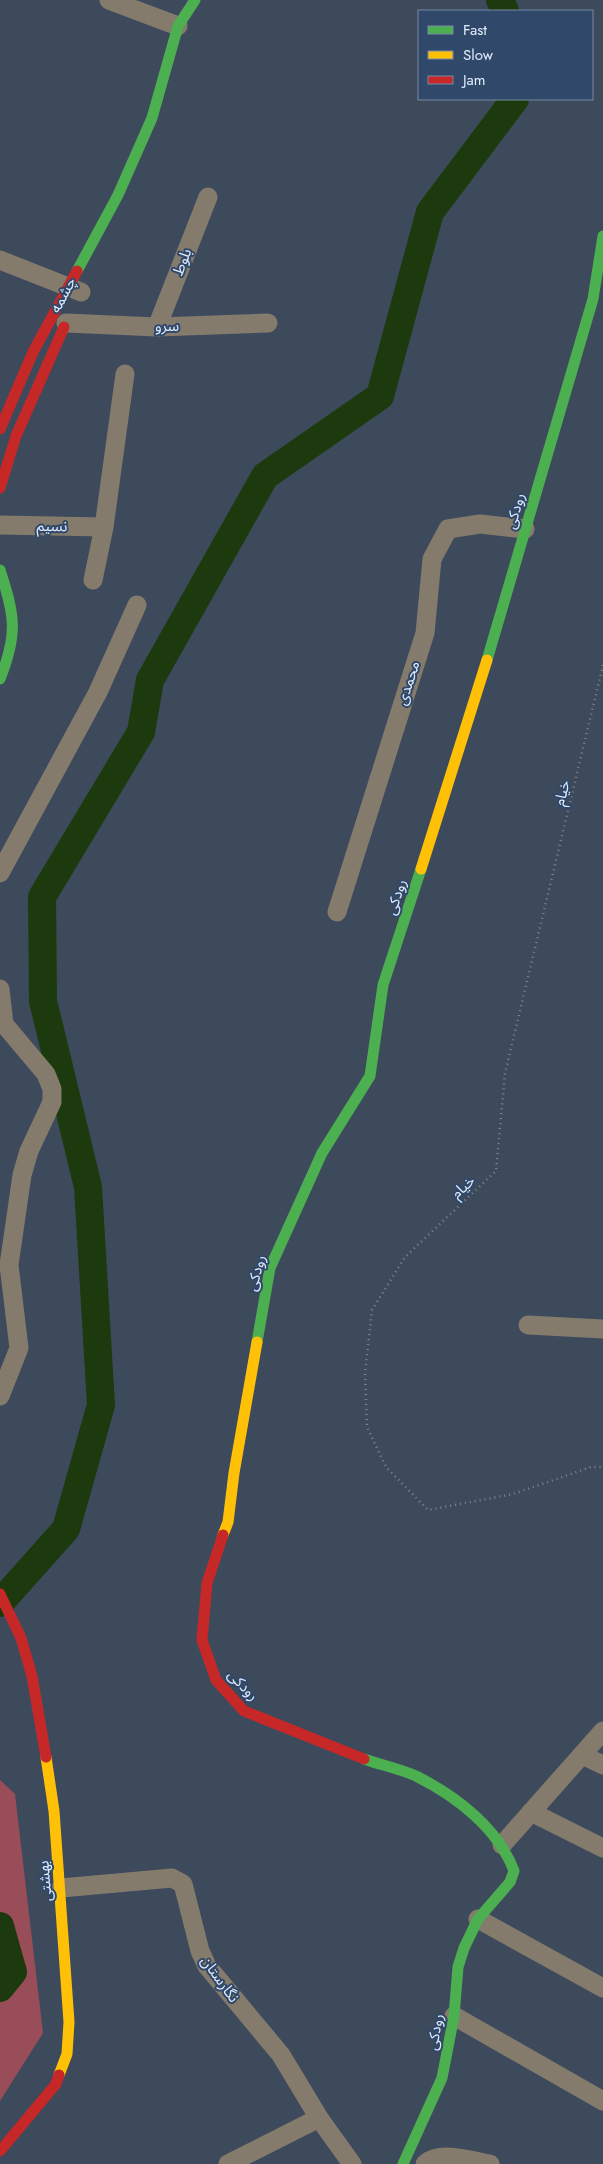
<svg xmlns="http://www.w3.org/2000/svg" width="603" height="2164" font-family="Jost,'Noto Sans Arabic',sans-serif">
<rect width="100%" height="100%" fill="#3d4a5c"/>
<path fill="#984d58" d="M0,1780L15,1794L43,2033L0,2101Z"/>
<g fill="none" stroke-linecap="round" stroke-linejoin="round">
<g stroke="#1c3a0d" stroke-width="28">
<path d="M500,0L505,11"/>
<path d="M0,1603L66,1529L101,1405L88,1187L43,1001L42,897L141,732L150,680L265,476L380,396L430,212L515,99"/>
<path d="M0,1926L13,1972L0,1988"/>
</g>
<path stroke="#86847f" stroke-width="2.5" stroke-dasharray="1 4" stroke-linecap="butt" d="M603,665L505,1073L496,1171L405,1257L372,1310L365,1373L367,1427L386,1467L428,1510L513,1494L591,1467H603"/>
<g stroke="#847b6c" stroke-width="19">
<path d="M109,0L178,26"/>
<path d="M0,260L81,292"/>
<path d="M66,323L157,327L268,323"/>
<path d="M157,327L208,197"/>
<path d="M0,525L104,527"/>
<path d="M93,580L104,527L125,374"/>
<path d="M0,873L98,692L137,605"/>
<path d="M337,912L425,633L432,559L448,529L480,524L525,529"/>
<path d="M0,989L4,1024L46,1074L52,1089V1102L29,1151L22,1175L9,1265L19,1348L0,1396"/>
<path d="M528,1325L603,1329"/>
<path d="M582,1755L603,1765"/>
<path d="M531,1812L603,1848"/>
<path d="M502,1845L603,1731"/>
<path d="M61,1888L172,1878L183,1884L200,1951L207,1966L281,2055L319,2118L352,2164"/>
<path d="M478,1919L603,1988"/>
<path d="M454,2016L603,2101"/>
<path d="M228,2164L319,2118"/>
<path d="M425,2164C439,2150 473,2161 490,2164"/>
</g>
<g stroke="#4caf50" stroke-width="11">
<path d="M77,271L118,195L152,118L178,26L195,0"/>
<path d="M0,570C15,616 18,634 0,679"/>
<path d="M487,660L593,299L603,236"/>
<path d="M257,1342L270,1268L322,1153L370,1076L383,985L421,869"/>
<path d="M364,1759C381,1765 400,1769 416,1776C456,1796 498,1828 514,1871L510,1882L478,1919L464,1948L458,1967L454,2016L442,2078L403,2164"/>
</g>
<g stroke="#ffc107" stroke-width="11">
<path d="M421,869L487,660"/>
<path d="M223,1535L228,1522L234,1473L257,1342"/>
<path d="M46,1757L54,1811L69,2022L67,2054L59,2075"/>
</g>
<g stroke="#c62828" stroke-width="11">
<path d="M0,429L33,352L77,271"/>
<path d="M0,488L16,436L64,327"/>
<path d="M223,1535L207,1583L202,1640L216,1680L244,1711L364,1759"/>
<path d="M0,1594L21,1638L32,1676L46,1757"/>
<path d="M0,2151L56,2084L59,2075"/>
</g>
</g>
<g text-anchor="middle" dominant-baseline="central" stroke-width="4" stroke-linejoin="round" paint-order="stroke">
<g font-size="15" fill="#e0ecfc" stroke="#304869">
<text transform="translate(182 262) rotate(-69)">بلوط</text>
<text transform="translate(63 295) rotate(-62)">چشمه</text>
<text transform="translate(167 326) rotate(-1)">سرو</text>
<text transform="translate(515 511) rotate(-74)">رودکی</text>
<text transform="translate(52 526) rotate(1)">نسیم</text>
<text transform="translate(408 683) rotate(-72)">محمدی</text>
<text transform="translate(562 793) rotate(-76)">خیام</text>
<text transform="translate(396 897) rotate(-72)">رودکی</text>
<text transform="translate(463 1187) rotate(-43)">خیام</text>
<text transform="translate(256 1273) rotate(-75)">رودکی</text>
<text transform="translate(243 1685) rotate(46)">رودکی</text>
<text transform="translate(45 1881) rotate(-95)">بهشتی</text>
<text transform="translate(220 1979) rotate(54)">نگارستان</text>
<text transform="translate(435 2032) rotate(-80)">رودکی</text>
</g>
</g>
<rect x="418" y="10" width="175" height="90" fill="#304869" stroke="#768aa4"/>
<rect x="428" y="26" width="25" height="8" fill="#4caf50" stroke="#768aa4"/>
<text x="463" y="35" font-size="15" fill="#e0ecfc">Fast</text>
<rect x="428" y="51" width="25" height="8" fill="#ffc107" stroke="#768aa4"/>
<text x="463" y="60" font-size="15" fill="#e0ecfc">Slow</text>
<rect x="428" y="76" width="25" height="8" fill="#c62828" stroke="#768aa4"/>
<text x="463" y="85" font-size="15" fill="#e0ecfc">Jam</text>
</svg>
